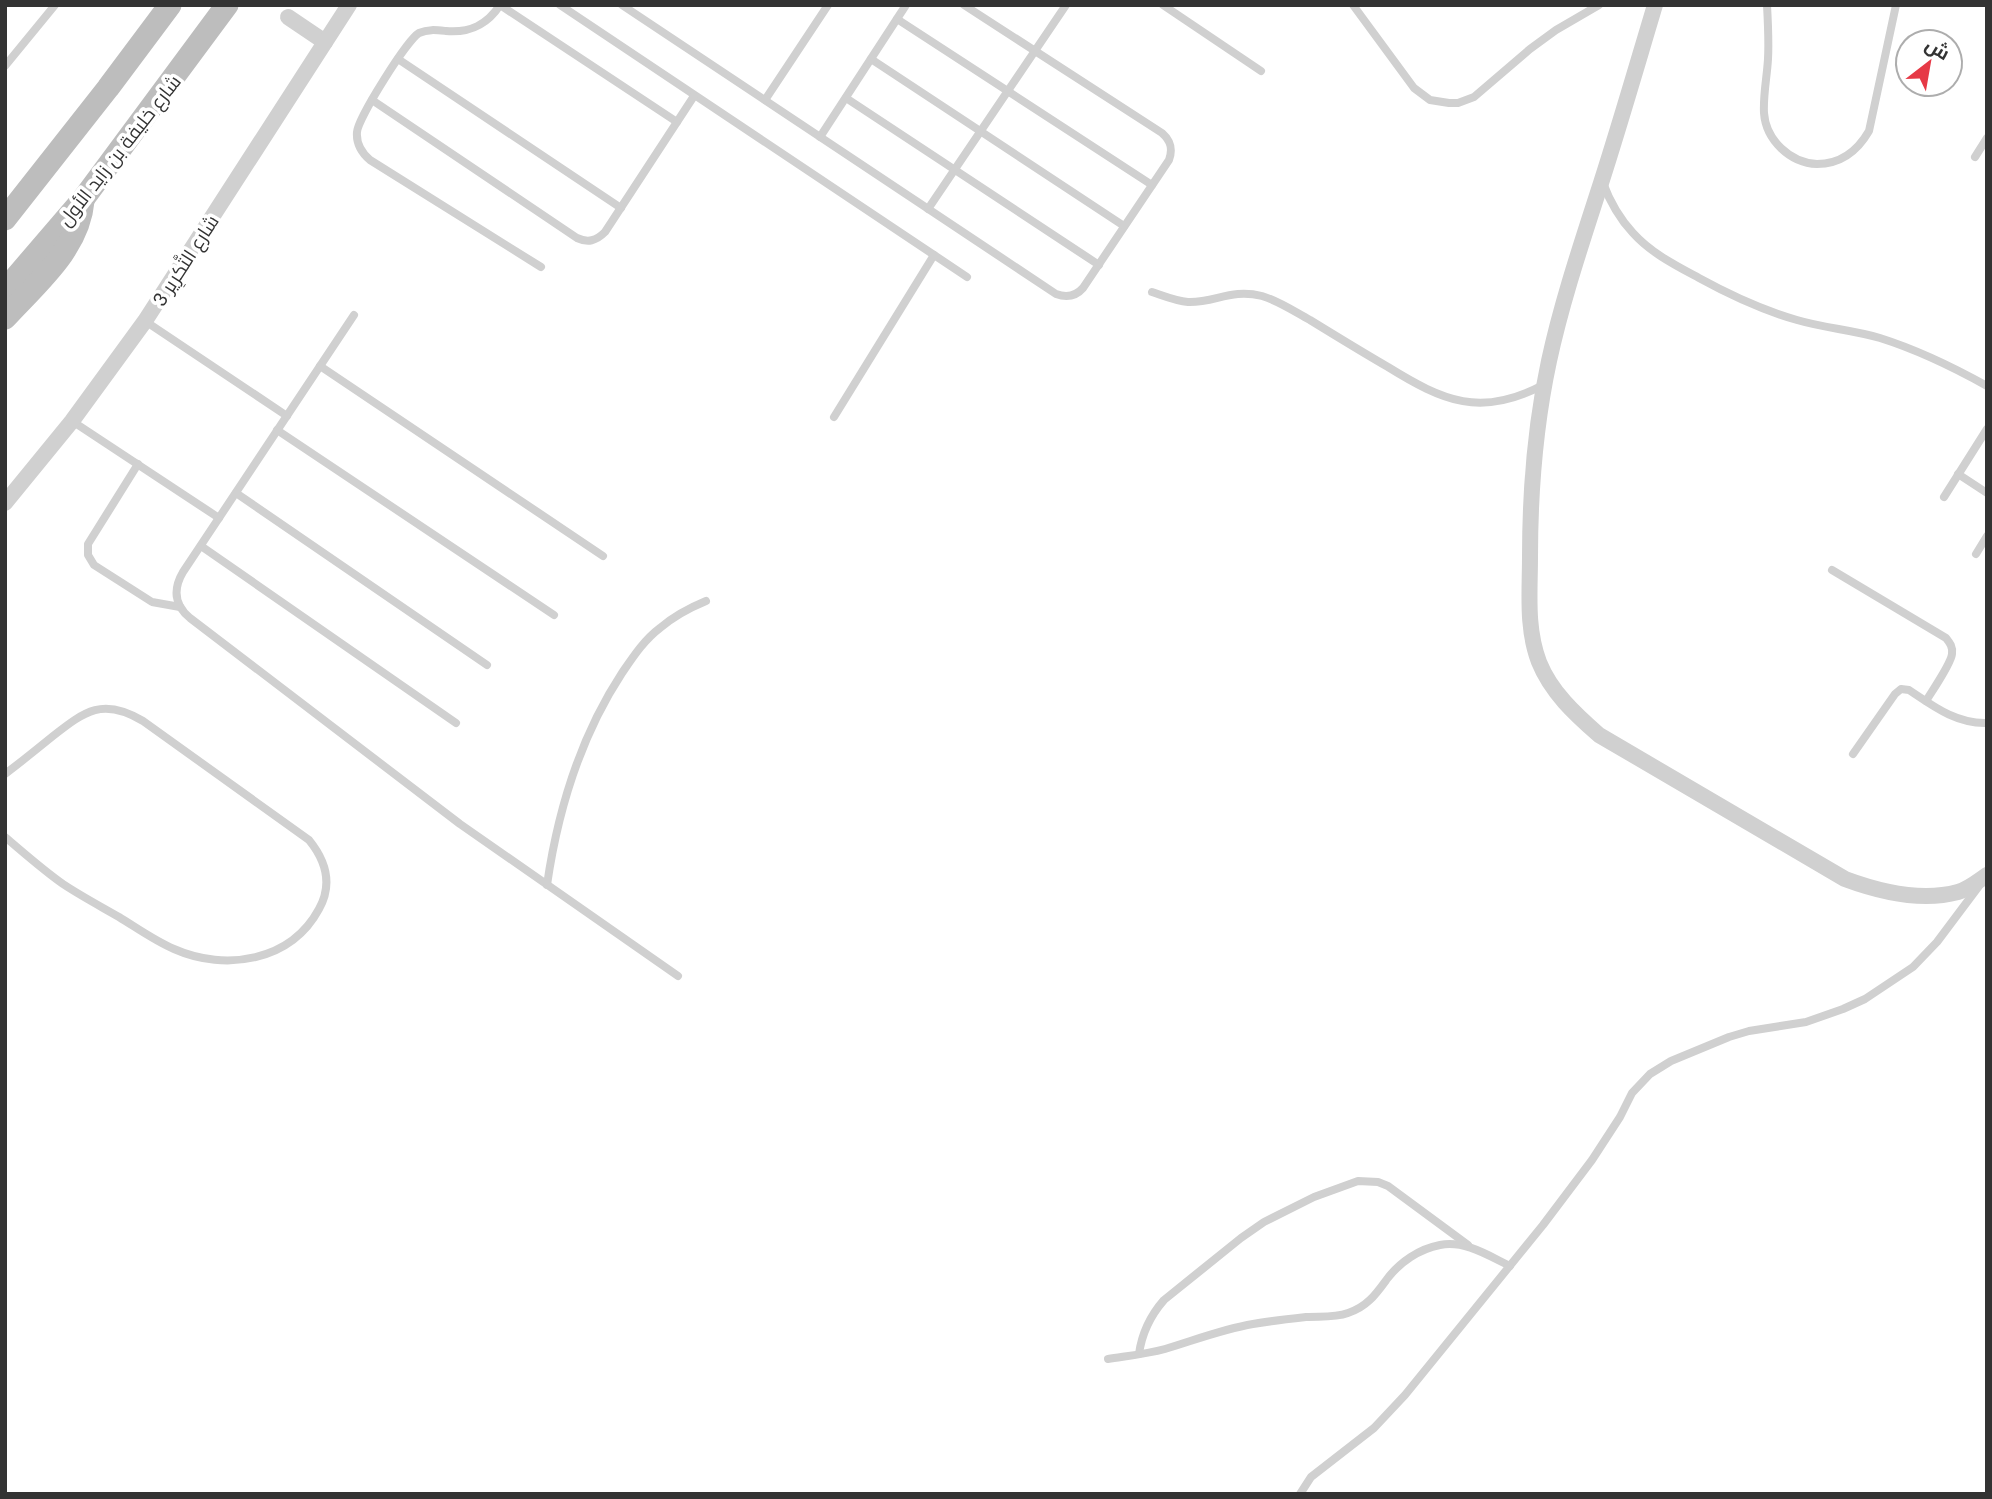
<svg xmlns="http://www.w3.org/2000/svg" width="1992" height="1499" font-family="Lato,Cairo,sans-serif">
<rect width="100%" height="100%" fill="#fff"/>
<g fill="none" stroke-linecap="round" stroke-linejoin="round">
<g stroke="#d0d0d0" stroke-width="8">
<path d="M500,5C487,25 470,33 446,31C436,30 428,29 419,33C407,40 358,118 357,132C356,144 362,153 370,160L541,267"/>
<path d="M500,5L677,122"/>
<path d="M560,5L967,277"/>
<path d="M622,5L1056,294C1067,298 1076,296 1083,288L1169,160C1173,149 1171,141 1162,133L964,5"/>
<path d="M1163,5L1261,71"/>
<path d="M1353,5L1414,88L1430,100L1449,103H1458L1474,97L1530,49L1556,30L1599,5"/>
<path d="M1767,5C1768,23 1769,41 1768,59C1767,77 1763,95 1764,113C1766,140 1790,163 1817,164C1841,164 1858,150 1869,131L1896,5"/>
<path d="M897,19L1152,185"/>
<path d="M398,59L621,208"/>
<path d="M871,59L1124,226"/>
<path d="M5,66L55,5"/>
<path d="M846,98L1099,265"/>
<path d="M372,100L577,238C588,243 596,241 605,232L694,96"/>
<path d="M765,100L828,5"/>
<path d="M820,137L906,5"/>
<path d="M1975,157L1987,138"/>
<path d="M1603,183C1610,202 1619,218 1633,233C1651,253 1675,265 1699,278C1730,295 1762,310 1797,320C1824,328 1853,330 1880,338C1918,350 1953,367 1987,386"/>
<path d="M928,209L1066,5"/>
<path d="M1152,292C1164,296 1176,301 1188,302C1215,303 1231,288 1262,296C1279,301 1295,312 1310,320C1336,336 1362,352 1388,367C1443,401 1481,418 1543,385"/>
<path d="M354,315L183,572C173,589 174,605 190,618L460,824L678,976"/>
<path d="M145,321L287,416"/>
<path d="M320,366L603,556"/>
<path d="M834,417L934,255"/>
<path d="M72,421L219,518"/>
<path d="M277,430L554,615"/>
<path d="M138,464L88,544V555L94,565L152,602L180,607"/>
<path d="M1958,474L1987,493"/>
<path d="M236,493L487,665"/>
<path d="M1944,497L1987,429"/>
<path d="M201,546L456,723"/>
<path d="M1976,554L1987,536"/>
<path d="M1832,570L1946,638C1950,643 1953,647 1952,654C1951,664 1932,691 1926,701"/>
<path d="M1853,754L1895,694L1901,689L1909,690C1933,706 1956,724 1987,723"/>
<path d="M5,774C21,762 37,749 53,736C85,711 103,697 143,721L309,840C326,861 333,884 319,909C291,961 226,972 174,949C155,941 137,928 119,917C100,906 81,896 63,884C43,870 24,853 5,837"/>
<path d="M547,885C558,809 580,737 622,673C633,657 644,640 660,628C674,616 689,608 706,601"/>
<path d="M1139,1354C1142,1332 1150,1316 1164,1300L1241,1238L1264,1222L1314,1197L1358,1181L1378,1182L1388,1186L1468,1245"/>
<path d="M1108,1359C1127,1356 1147,1354 1165,1349C1195,1340 1223,1329 1253,1324C1270,1321 1288,1319 1306,1317C1320,1316 1334,1318 1348,1313C1367,1307 1376,1294 1387,1279C1400,1262 1419,1249 1440,1245C1465,1240 1489,1256 1510,1266"/>
<path d="M1300,1494L1311,1477L1374,1428L1405,1395L1543,1225L1592,1160L1620,1117L1632,1093L1650,1074L1671,1061L1729,1037L1749,1031L1806,1022L1843,1009L1865,999L1913,967L1937,942L1979,886"/>
</g>
<g stroke="#d0d0d0" stroke-width="16">
<path d="M1655,5C1637,65 1620,124 1601,183C1582,242 1562,301 1549,361C1535,426 1530,491 1530,557C1530,592 1526,628 1539,662C1551,692 1575,714 1599,735L1845,879C1880,892 1921,902 1958,892C1969,889 1978,881 1987,875"/>
<path d="M288,17L325,42"/>
<path d="M5,503L72,421L145,321L349,5"/>
</g>
<g stroke="#bdbdbd" stroke-width="23">
<path d="M5,219L108,88L170,5"/>
<path d="M5,290L84,198L227,5"/>
<path d="M5,318C36,284 79,249 83,201"/>
</g>
</g>
<g text-anchor="middle" dominant-baseline="central" stroke-width="7" stroke-linejoin="round" paint-order="stroke">
<g font-size="19" fill="#333" stroke="#fff">
<text transform="translate(119 150) rotate(-52)">شارع خليفة بن زايد الأول</text>
<text transform="translate(185 260) rotate(-57)">شارع التَّكرِير 3</text>
</g>
</g>
<rect width="1992" height="1499" fill="none" stroke="#333333" stroke-width="14"/>
<g transform="translate(1929 63) rotate(31)"><circle r="33" fill="#ffffff" stroke="#adadad" stroke-width="2"/>
<path d="M0-5L12 26L0 18L-12 26Z" fill="#e63946"/>
<text y="-10" font-size="19" font-weight="bold" text-anchor="middle" fill="#333333">ش</text>
</g>
</svg>
